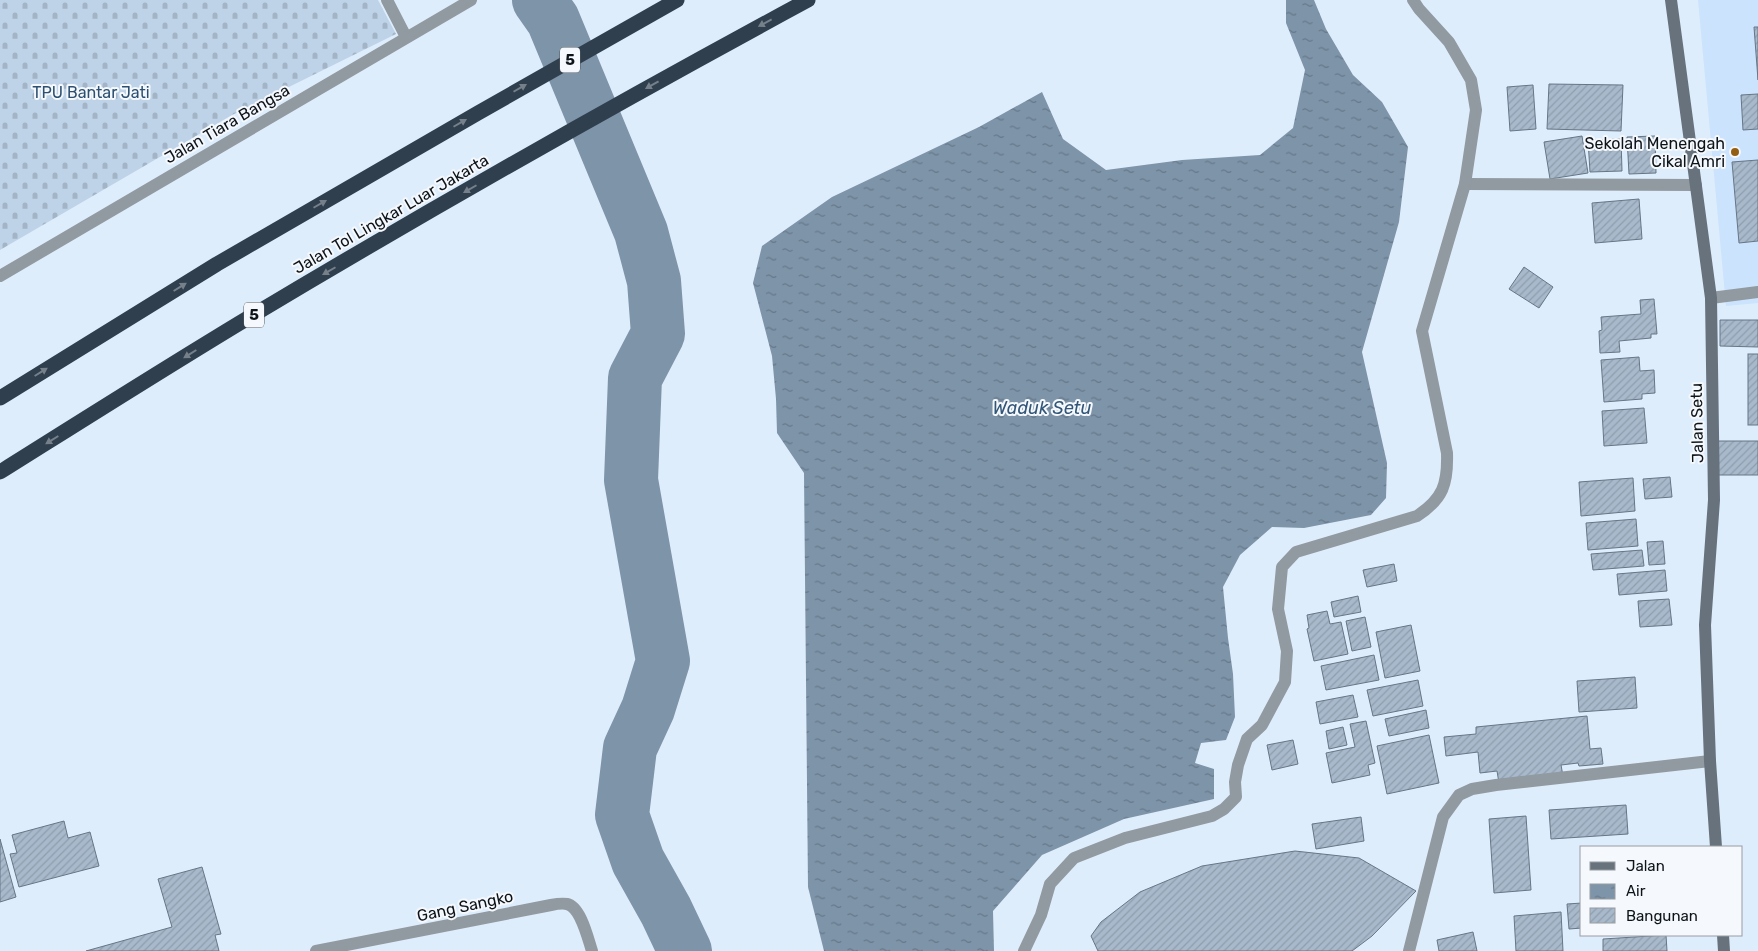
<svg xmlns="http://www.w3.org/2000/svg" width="1758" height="951" font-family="Rubik,sans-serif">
<defs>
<pattern id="cemetery-stones" width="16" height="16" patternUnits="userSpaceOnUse" patternTransform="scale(1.25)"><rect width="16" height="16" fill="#bed3e8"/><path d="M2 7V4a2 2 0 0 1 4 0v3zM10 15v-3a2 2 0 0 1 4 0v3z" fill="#a2b4c6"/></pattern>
<pattern id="water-ripples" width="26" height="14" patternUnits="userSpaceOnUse" patternTransform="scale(1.25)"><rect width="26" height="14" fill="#7e94a9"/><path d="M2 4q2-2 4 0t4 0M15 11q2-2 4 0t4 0" fill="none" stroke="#667889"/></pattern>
<pattern id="building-hatch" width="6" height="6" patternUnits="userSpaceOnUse" patternTransform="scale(1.25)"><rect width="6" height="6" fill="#a7b9cb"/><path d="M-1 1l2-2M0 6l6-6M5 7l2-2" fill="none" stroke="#8f9eae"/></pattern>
</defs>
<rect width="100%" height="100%" fill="#deedfc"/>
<path fill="#cbe3fc" d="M1698,0H1758V303L1726,306Z"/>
<path fill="url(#cemetery-stones)" d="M0,0H378L396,34L232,115L0,250Z"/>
<path fill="url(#water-ripples)" d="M1286,0H1314L1326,29L1353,75L1382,102L1408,147L1399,222L1362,352L1387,463L1386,498L1371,515L1304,528L1272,527L1240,555L1223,587L1228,638L1233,674L1235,717L1226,740L1201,743L1195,763L1214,769V799L1124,819L1042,855L993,911L994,951H824L808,887L804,473L777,433L776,399L772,356L753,283L762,246L832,197L979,127L1042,92L1063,139L1106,170L1182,160L1260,155L1293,128L1305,70L1286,23Z"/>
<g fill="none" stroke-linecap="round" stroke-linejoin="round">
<path stroke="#7e94a9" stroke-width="54" d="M539,0L553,20L641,232L654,281L658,334L635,378L631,480L663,661L648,709L630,748L622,815L638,861L666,911L685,951"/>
</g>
<g fill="url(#building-hatch)" stroke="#667687">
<path d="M1754,27H1758V80Z"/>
<path d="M1549,84L1623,85L1621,131L1547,129Z"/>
<path d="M1533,85L1536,129L1510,131L1507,87Z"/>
<path d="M1758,94V129L1743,130L1741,95Z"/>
<path d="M1582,136L1588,173L1550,179L1544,142Z"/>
<path d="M1655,136L1656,173L1629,174L1627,137Z"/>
<path d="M1621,139L1622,171L1590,172L1588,140Z"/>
<path d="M1758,160V241L1739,243L1732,162Z"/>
<path d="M1639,199L1642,239L1595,243L1592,203Z"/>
<path d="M1524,267L1553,287L1539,308L1509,289Z"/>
<path d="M1654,299L1657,334H1651V338L1619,341L1620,352L1600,353L1599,331L1602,330L1601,317L1641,314L1640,300Z"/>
<path d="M1720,320H1758V347L1720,346Z"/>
<rect x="1748" y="354" width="10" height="71"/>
<path d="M1639,357L1640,371L1654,370L1655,393L1642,394V399L1604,402L1601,360Z"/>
<path d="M1644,408L1647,443L1604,446L1602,411Z"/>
<rect x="1718" y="441" width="40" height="34"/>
<path d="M1670,477L1672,497L1645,499L1643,479Z"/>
<path d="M1633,478L1635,511L1581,516L1579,482Z"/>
<path d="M1636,519L1638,546L1588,550L1586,523Z"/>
<path d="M1663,541L1665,564L1649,565L1647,542Z"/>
<path d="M1642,550L1644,566L1593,570L1591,554Z"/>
<path d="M1394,564L1397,581L1367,587L1363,570Z"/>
<path d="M1665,570L1667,591L1619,595L1617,574Z"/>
<path d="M1358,596L1361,612L1334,617L1331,602Z"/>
<path d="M1669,599L1672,625L1640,627L1638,601Z"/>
<path d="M1327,611L1330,624L1341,622L1348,654L1314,661L1307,629L1309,628L1307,615Z"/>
<path d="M1365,617L1371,647L1352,651L1346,621Z"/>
<path d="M1411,625L1420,671L1385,678L1376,632Z"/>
<path d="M1374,655L1379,680L1326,690L1321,666Z"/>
<path d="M1635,677L1637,708L1579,712L1577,681Z"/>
<path d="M1418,680L1423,706L1373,716L1367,690Z"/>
<path d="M1353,695L1358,717L1320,724L1316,702Z"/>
<path d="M1426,710L1429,728L1389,736L1385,719Z"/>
<path d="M1587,716L1590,749L1601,748L1603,764L1579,766L1578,763L1561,765L1563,776L1499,783L1497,771L1480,773L1478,752L1446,756L1444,737L1476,734V727Z"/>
<path d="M1366,721L1375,763L1368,765L1370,775L1332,783L1326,753L1355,747L1350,724Z"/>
<path d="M1343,727L1347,745L1329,749L1326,731Z"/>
<path d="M1429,735L1439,783L1387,794L1377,746Z"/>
<path d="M1293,740L1298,764L1272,770L1267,745Z"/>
<path d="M1626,805L1628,834L1551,839L1549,810Z"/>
<path d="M1526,816L1531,890L1494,893L1489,819Z"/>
<path d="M1361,817L1364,841L1316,849L1312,824Z"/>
<path d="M64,821L68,838L90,832L99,866L19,887L10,854L17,853L12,835Z"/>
<path d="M0,839L16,897L0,902Z"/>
<path d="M1295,851L1359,858L1416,891L1372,936L1352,951H1098L1091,936L1101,922L1140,892L1202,866Z"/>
<path d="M202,867L221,934L215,935L219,951H86L172,927L158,879Z"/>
<path d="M1582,903V928L1569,929L1567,904Z"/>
<path d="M1561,912L1563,951H1516L1514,916Z"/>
<path d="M1473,932L1477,951H1439L1437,940Z"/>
<path d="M1666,935L1667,951H1603V939Z"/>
</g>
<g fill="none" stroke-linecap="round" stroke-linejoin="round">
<g stroke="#9199a1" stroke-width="12">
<path d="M1465,184L1696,185"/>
<path d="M1024,951L1041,915L1050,884L1074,858L1125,838L1212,816L1224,809L1236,797L1235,782L1238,765L1247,739L1262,725L1285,682L1287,651L1278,609L1282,567L1296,552L1417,516C1443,499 1448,484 1447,453L1422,331L1465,184L1476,110L1471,80L1449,42L1419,9L1413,0"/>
<path d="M1409,951L1443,817L1459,795L1472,789L1496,785L1710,761"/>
</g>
<g stroke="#9199a1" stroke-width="12">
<path d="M387,0L406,37"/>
<path d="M0,276L471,0"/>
<path d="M1711,298L1758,292"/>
<path d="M316,951L551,905C556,904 562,903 567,904C581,907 588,939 592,951"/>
</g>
<g stroke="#67727d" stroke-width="12">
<path d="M1671,0L1711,298L1714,500L1705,625L1710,761L1716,847"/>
<path d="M1723,935L1724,951"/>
</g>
<g stroke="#303f4e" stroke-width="15">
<path d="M0,398L217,264L478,113L677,0"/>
<path d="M0,472C83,420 165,368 248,318C432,208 619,102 808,0"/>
</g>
</g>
<defs><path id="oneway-solid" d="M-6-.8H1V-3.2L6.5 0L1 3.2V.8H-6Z" transform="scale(1.25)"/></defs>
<g fill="#75808b">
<use href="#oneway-solid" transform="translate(765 23) rotate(152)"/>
<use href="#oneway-solid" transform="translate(652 85) rotate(151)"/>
<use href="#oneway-solid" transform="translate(520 88) rotate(-30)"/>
<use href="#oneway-solid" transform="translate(460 123) rotate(-30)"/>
<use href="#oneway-solid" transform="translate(470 189) rotate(150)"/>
<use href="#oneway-solid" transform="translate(320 204) rotate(-30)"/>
<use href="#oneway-solid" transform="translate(329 271) rotate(150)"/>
<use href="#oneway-solid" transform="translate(180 287) rotate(-32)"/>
<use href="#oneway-solid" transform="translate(190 354) rotate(148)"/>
<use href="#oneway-solid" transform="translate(41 372) rotate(-32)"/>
<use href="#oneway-solid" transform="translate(52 440) rotate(148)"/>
</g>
<circle fill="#935e14" stroke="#f5f8fc" stroke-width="2" cx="1735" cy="152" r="5"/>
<g text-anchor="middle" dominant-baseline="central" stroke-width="4" stroke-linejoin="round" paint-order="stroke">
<g fill="#f5f8fc" stroke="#52585d" stroke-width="1">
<rect x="560" y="47.5" width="20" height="25" rx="4"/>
<rect x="244" y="302.5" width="20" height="25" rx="4"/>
</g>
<g font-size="15" font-weight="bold" fill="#0c1319">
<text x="570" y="60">5</text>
<text x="254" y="315">5</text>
</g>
<g font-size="16" fill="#2c5071" stroke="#f5f8fc">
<text x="91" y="92">TPU Bantar Jati</text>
</g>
<g font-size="16" fill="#0c1319" stroke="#f5f8fc">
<text transform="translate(227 124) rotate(-30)">Jalan Tiara Bangsa</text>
<text transform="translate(391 214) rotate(-30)">Jalan Tol Lingkar Luar Jakarta</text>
<text transform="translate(1697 423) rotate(-91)">Jalan Setu</text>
<text transform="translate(465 906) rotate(-12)">Gang Sangko</text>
</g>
<g font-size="16" fill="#0c1319" stroke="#f5f8fc" text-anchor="end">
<text x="1725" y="143">Sekolah Menengah<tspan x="1725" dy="18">Cikal Amri</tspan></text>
</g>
<g font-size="18" font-style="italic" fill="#325678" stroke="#f5f8fc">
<text x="1042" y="408">Waduk Setu</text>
</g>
</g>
<rect x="1580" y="846" width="162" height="90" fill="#f5f8fc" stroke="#989ca1"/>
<rect x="1590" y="862" width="25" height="8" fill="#67727d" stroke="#989ca1"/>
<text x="1626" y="871" font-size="15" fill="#0c1319">Jalan</text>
<rect x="1590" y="884" width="25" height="15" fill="url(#water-ripples)" stroke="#989ca1"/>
<text x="1626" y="896" font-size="15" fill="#0c1319">Air</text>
<rect x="1590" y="908" width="25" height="15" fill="url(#building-hatch)" stroke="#989ca1"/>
<text x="1626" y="921" font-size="15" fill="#0c1319">Bangunan</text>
</svg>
